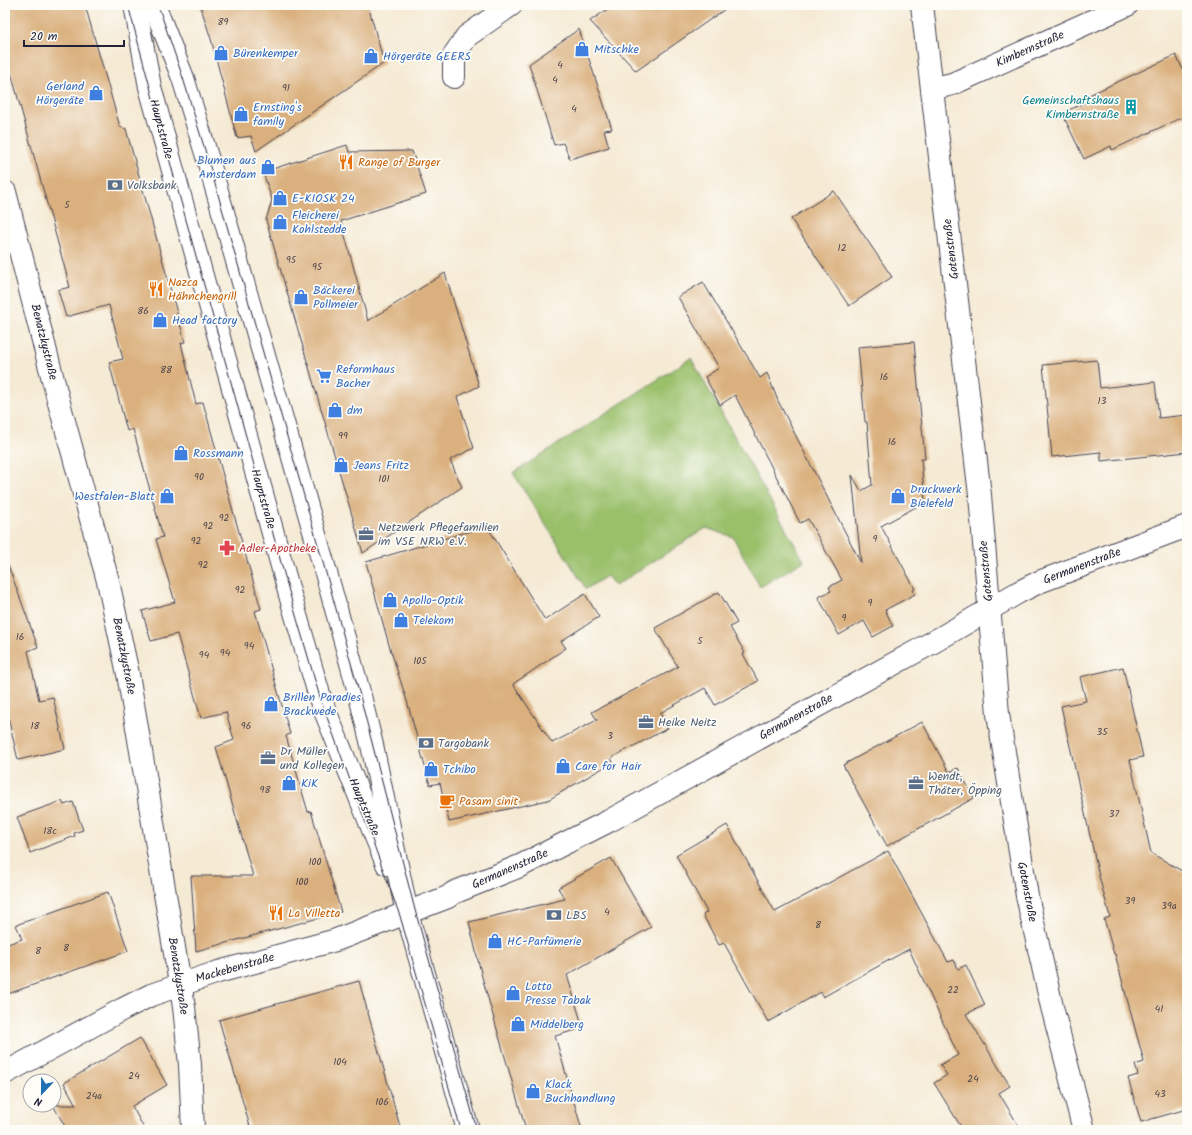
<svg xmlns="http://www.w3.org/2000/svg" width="1192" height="1135" font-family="Kalam,sans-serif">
<rect width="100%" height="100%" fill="#fdfcf7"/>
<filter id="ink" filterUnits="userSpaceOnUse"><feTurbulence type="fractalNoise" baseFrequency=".025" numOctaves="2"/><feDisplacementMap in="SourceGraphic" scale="8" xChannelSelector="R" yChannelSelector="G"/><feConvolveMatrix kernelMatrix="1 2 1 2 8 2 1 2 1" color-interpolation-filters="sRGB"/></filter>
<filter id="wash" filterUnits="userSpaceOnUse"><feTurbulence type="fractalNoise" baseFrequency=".012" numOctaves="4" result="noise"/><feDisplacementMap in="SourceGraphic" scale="16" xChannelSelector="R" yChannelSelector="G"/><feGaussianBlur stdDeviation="0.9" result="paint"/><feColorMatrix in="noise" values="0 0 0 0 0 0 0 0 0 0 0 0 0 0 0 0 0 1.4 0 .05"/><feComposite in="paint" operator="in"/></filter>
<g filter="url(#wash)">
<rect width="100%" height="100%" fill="#f5ead4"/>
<path fill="#9ac06b" stroke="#5e7153" d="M691,358L804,561L760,587L733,537L706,528L615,586L607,576L586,589L513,473Z"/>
<g id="blocks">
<g fill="#dab07e">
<path d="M5,5H85L120,127L126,129L163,262L185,342L181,343L196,404L203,402L229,497L261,609L255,611L290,734L286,736L308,812L311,811L341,912L196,951L191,876H253L216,747L234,740L226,712L201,718L177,634L151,641L142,611L175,602L156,539L163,537L133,429L127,431L109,362L123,359L109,305L66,317L58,290L70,287L5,51Z"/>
<path d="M200,5H368L384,63L256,151L251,136L237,138L211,39Z"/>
<path d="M614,5H731L636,71L590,21Z"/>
<path d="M579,29L612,129L604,130L609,147L570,159L563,143L554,145L529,64Z"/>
<path d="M1176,55L1187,78V115L1112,150L1111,146L1084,159L1062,113L1089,101L1087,96Z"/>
<path d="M347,145L349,152L412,151L426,194L341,221L368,321L445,273L479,386L457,397L474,448L450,460L462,487L363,553L266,220L272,200L263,172Z"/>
<path d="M834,191L892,277L849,306L791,219Z"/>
<path d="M703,282L760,378L767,373L778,401L861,563L852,475L861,491L872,485L867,422H865L858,347L914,342L925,459H921L925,502L881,526L915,589L913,590L915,594L885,610L893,626L873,637L864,621L839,635L818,597L831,591L829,587L842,580L808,519L800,523L735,395L720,405L705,377L719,368L678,297Z"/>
<path d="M1097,360L1100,388L1155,382L1159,418L1187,415V452L1101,461V452L1052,457L1043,365Z"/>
<path d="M487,526L545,620L585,594L599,617L561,641L566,648L513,684L552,743L597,720L592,712L678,667L655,628L719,592L737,623L730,627L745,653L743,654L758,681L715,705L705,688L660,713L668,728L611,758L613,762L548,800L449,822L440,783L430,785L407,701L389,645L366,562Z"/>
<path d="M8,565L38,647L28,651L39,700L53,697L65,749L18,760L5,704V566Z"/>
<path d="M1123,667L1143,757L1130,760L1151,853L1187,874V1109L1141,1122L1128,1078L1138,1075L1135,1065L1144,1062L1115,954H1114L1104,919L1110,917L1099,876L1061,706L1086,701L1080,677Z"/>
<path d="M922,722L949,772L958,768L974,798L887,846L843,765Z"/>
<path d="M62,801L64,805L73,802L83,830L74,833L75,836L30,853L17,817Z"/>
<path d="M727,825L775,912L888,851L948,962L954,960L958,969L966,965L985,1005L966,1014L1010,1086L999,1093L1021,1130H963L934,1083L947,1075L940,1065L958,1055L909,949L823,997L821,992L768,1022L724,943L719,945L703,915L707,912L676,855Z"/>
<path d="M611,858L651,927L567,975L583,1028L555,1036L582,1130H526L482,977L469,922L565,899L558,888Z"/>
<path d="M108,892L128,951L5,995V945L22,939L16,925Z"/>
<path d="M359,981L401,1130H251L219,1020Z"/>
<path d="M140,1038L167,1085L132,1106L145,1130H67L53,1105H76L64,1083Z"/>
</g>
</g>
</g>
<g filter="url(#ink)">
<use href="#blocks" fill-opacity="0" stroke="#424052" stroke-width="1"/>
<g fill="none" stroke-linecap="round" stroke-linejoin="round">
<g stroke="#424052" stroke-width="24">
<g id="minor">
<path d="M922,5L980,495L998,714L1027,896L1052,1007L1084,1130"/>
<path d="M454,77V55L467,36L511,5"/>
<path d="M932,89L952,84L968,77L1127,5"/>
<path d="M5,192L58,399L108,581L128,674L184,1007L190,1065L193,1130"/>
<path d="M5,1073L123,1009L151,995L218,972L336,940L448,897L453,893L520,866L609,821L935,641L1019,592L1039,582L1187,526"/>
</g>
</g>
<g stroke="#424052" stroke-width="24">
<g id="tertiary">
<path d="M135,5L150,87L290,595L321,701L387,864"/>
<path d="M154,5L183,78L209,163L328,580L359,692L372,745L407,913L468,1130"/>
</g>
</g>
<use href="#minor" stroke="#fff" stroke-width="22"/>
<use href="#tertiary" stroke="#fff" stroke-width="22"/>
<g stroke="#22223b" stroke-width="1">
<path d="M128,5L173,173L290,595L321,701L400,916L461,1130"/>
<path d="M158,5L183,78L209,163L328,580L359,692L415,910L477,1130"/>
</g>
</g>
</g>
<defs>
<g id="shop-bare" transform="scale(1.2)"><path d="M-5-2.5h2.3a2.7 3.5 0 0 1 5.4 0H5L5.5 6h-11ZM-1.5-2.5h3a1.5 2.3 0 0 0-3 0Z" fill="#3f7fe0" stroke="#fdfcf7" stroke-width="2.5" paint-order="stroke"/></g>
<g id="building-bare" transform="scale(1.2)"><path d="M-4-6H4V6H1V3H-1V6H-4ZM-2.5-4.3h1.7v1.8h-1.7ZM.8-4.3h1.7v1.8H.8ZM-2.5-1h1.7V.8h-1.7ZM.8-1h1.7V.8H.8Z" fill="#0f9aa8" stroke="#fdfcf7" stroke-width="2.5" paint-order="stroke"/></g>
<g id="restaurant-bare" transform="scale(1.2)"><path d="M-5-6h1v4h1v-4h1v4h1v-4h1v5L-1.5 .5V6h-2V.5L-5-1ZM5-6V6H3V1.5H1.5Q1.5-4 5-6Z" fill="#e8710a" stroke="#fdfcf7" stroke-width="2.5" paint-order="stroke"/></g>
<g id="bank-bare" transform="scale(1.2)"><path d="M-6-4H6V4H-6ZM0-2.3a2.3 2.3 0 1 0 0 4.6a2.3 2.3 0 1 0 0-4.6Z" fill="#5c6f8a" stroke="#fdfcf7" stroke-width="2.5" paint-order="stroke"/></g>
<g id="supermarket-bare" transform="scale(1.2)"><path d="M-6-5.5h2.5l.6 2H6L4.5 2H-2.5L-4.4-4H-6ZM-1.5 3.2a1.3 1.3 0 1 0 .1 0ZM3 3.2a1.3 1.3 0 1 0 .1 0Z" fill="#3f7fe0" stroke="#fdfcf7" stroke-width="2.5" paint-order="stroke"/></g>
<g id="office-bare" transform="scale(1.2)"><path d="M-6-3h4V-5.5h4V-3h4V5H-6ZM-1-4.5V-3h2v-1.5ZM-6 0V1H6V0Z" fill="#5c6f8a" stroke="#fdfcf7" stroke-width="2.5" paint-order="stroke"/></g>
<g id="pharmacy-bare" transform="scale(1.2)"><path d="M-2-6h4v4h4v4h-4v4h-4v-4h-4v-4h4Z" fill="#e0444e" stroke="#fdfcf7" stroke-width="2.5" paint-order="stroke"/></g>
<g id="cafe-bare" transform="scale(1.2)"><path d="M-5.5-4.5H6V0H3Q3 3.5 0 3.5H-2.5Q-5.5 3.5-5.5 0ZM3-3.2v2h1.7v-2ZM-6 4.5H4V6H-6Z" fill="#e8710a" stroke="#fdfcf7" stroke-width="2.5" paint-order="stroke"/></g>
</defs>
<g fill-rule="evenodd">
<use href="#shop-bare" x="582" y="49"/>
<use href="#shop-bare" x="221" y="53"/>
<use href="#shop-bare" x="371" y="56"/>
<use href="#shop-bare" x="96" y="93"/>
<use href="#building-bare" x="1131" y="107"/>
<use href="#shop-bare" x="241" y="114"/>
<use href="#restaurant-bare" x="346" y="162"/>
<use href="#shop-bare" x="268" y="167"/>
<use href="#bank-bare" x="115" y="185"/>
<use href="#shop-bare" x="280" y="198"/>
<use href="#shop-bare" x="280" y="222"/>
<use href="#restaurant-bare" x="156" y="289"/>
<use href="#shop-bare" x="301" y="297"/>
<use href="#shop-bare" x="160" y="320"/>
<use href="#supermarket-bare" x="324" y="376"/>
<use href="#shop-bare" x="335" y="410"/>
<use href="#shop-bare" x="181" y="453"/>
<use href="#shop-bare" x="341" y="465"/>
<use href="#shop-bare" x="167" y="496"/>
<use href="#shop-bare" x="898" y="496"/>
<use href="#office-bare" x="366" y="534"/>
<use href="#pharmacy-bare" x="227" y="548"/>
<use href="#shop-bare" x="390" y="600"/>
<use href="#shop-bare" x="401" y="620"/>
<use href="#shop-bare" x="271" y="704"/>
<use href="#office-bare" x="646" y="722"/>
<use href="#bank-bare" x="426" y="743"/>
<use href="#office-bare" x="268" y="758"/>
<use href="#shop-bare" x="563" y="766"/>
<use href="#shop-bare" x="431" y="769"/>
<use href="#shop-bare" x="289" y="783"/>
<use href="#office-bare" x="916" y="783"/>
<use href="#cafe-bare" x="447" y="801"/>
<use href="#restaurant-bare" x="276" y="913"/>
<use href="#bank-bare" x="554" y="915"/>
<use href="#shop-bare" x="495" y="941"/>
<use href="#shop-bare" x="513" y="993"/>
<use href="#shop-bare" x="518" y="1024"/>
<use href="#shop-bare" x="533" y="1091"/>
</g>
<g text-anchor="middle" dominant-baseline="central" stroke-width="3.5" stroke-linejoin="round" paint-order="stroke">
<g font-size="10" fill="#50464c">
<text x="223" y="22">89</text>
<text x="560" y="65">4</text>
<text x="555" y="80">4</text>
<text x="286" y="88">91</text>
<text x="574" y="109">4</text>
<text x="67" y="205">5</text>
<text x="842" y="248">12</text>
<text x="291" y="260">95</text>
<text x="317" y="267">95</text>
<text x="143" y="311">86</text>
<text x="166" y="370">88</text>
<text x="884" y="377">16</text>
<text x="1102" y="401">13</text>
<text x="343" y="436">99</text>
<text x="892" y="442">16</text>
<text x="199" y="477">90</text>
<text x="384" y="479">101</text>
<text x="224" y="518">92</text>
<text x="208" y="526">92</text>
<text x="875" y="539">9</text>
<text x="196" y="541">92</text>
<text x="203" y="565">92</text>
<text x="240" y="590">92</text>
<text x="870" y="603">9</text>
<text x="844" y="618">9</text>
<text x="20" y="637">16</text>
<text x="700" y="641">5</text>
<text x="249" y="646">94</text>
<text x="225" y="653">94</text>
<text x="204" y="655">94</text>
<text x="420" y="661">105</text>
<text x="35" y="726">18</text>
<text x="246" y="726">96</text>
<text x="1102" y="732">35</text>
<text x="610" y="736">3</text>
<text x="265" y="790">98</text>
<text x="1114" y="814">37</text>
<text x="50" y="831">18c</text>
<text x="315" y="862">100</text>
<text x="302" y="882">100</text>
<text x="1130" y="901">39</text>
<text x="1169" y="906">39a</text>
<text x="607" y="912">4</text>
<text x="818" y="925">8</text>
<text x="66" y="948">8</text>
<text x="38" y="951">8</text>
<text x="953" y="990">22</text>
<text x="1159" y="1009">41</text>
<text x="340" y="1062">104</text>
<text x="134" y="1076">24</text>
<text x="973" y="1079">24</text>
<text x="1160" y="1094">43</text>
<text x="94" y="1096">24a</text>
<text x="382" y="1102">106</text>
</g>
<g font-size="12" fill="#366cbe" stroke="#fdfcf7" text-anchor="start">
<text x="594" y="49">Mitschke</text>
<text x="233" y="53">Bürenkemper</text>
<text x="383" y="56">Hörgeräte GEERS</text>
<text x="84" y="86" text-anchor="end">Gerland<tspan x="84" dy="14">Hörgeräte</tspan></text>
<text x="253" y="107">Ernsting's<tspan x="253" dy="14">family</tspan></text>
<text x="256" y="160" text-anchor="end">Blumen aus<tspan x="256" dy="14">Amsterdam</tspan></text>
<text x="292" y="198">E-KIOSK 24</text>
<text x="292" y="215">Fleicherei<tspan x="292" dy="14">Kohlstedde</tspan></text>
<text x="313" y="290">Bäckerei<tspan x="313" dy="14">Pollmeier</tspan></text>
<text x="172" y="320">Head factory</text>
<text x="336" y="369">Reformhaus<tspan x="336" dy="14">Bacher</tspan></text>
<text x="347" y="410">dm</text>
<text x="193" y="453">Rossmann</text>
<text x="353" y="465">Jeans Fritz</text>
<text x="910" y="489">Druckwerk<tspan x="910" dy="14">Bielefeld</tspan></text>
<text x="155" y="496" text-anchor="end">Westfalen-Blatt</text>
<text x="402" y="600">Apollo-Optik</text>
<text x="413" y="620">Telekom</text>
<text x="283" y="697">Brillen Paradies<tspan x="283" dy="14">Brackwede</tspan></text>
<text x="575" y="766">Care for Hair</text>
<text x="443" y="769">Tchibo</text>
<text x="301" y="783">KiK</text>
<text x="507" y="941">HC-Parfümerie</text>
<text x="525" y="986">Lotto<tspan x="525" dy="14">Presse Tabak</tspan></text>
<text x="530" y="1024">Middelberg</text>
<text x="545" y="1084">Klack<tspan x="545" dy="14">Buchhandlung</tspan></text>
</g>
<g font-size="12" fill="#22223b" stroke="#fdfcf7">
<text transform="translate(1030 49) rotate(-24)">Kimbernstraße</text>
<text transform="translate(161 129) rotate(75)">Hauptstraße</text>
<text transform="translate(951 249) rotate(-97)">Gotenstraße</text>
<text transform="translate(44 342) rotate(76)">Benatzkystraße</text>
<text transform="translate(263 499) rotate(74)">Hauptstraße</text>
<text transform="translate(1082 566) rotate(-21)">Germanenstraße</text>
<text transform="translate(986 571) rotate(-95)">Gotenstraße</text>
<text transform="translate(124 656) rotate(79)">Benatzkystraße</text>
<text transform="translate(796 717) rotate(-29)">Germanenstraße</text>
<text transform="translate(364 807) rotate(67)">Hauptstraße</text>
<text transform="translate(510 869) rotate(-24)">Germanenstraße</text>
<text transform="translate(1027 892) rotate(79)">Gotenstraße</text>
<text transform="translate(235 968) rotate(-16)">Mackebenstraße</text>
<text transform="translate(178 976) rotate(81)">Benatzkystraße</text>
</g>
<g font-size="12" fill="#0d838f" stroke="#fdfcf7" text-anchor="end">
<text x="1119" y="100">Gemeinschaftshaus<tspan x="1119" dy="14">Kimbernstraße</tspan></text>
</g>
<g font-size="12" fill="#c56008" stroke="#fdfcf7" text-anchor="start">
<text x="358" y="162">Range of Burger</text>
<text x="168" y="282">Nazca<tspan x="168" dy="14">Hähnchengrill</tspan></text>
<text x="459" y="801">Pasam sinit</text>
<text x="288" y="913">La Villetta</text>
</g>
<g font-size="12" fill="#4e5e75" stroke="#fdfcf7" text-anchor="start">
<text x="127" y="185">Volksbank</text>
<text x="378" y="527">Netzwerk Pflegefamilien<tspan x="378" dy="14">im VSE NRW e.V.</tspan></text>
<text x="658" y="722">Heike Neitz</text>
<text x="438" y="743">Targobank</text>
<text x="280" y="751">Dr Müller<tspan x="280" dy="14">und Kollegen</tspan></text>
<text x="928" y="776">Wendt,<tspan x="928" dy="14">Thäter, Öpping</tspan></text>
<text x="566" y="915">LBS</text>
</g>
<g font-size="12" fill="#be3a42" stroke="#fdfcf7" text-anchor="start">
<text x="239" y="548">Adler-Apotheke</text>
</g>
</g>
<rect width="1192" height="1135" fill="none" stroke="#fdfcf7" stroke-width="20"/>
<g transform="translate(42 1093) rotate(202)"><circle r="19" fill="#fdfcf7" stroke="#a5a5ac"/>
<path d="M0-3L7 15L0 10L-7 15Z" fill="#1f6fb2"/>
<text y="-6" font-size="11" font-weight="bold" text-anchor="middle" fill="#22223b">N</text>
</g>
<path d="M24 40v6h100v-6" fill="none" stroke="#22223b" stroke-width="2"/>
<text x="30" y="40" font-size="12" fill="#22223b" stroke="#fdfcf7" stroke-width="3" paint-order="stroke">20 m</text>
</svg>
